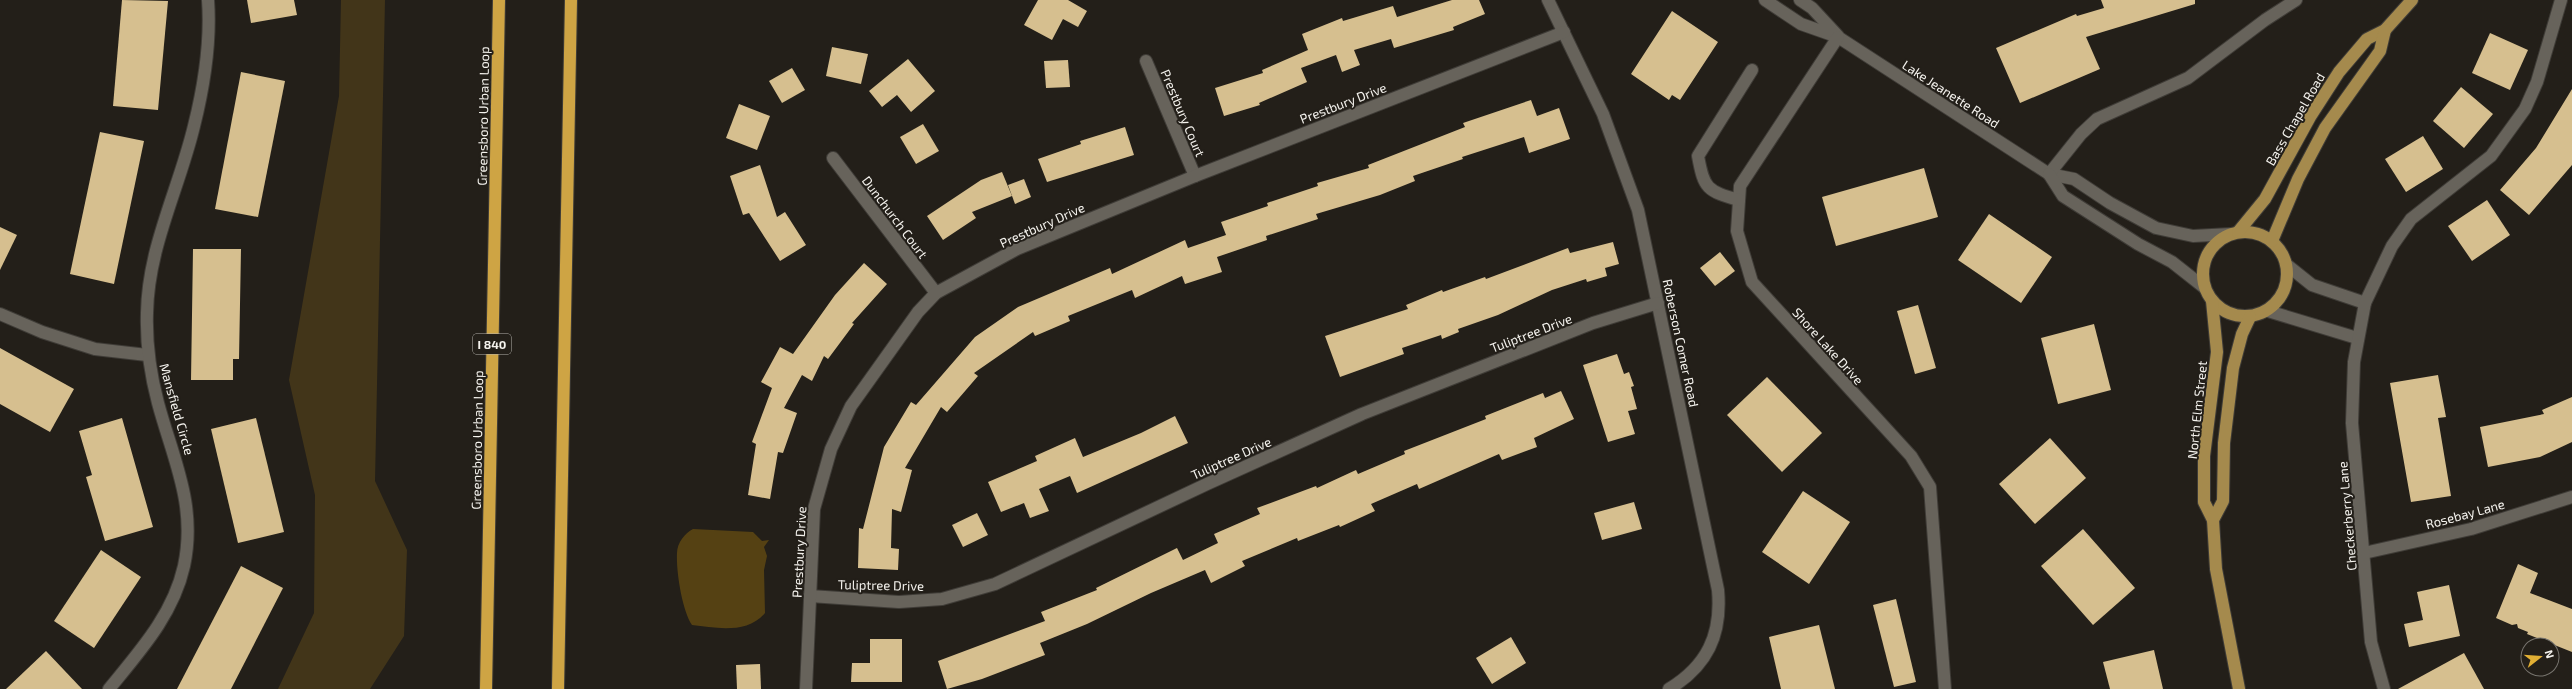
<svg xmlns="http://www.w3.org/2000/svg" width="2572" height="689" font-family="'Exo 2',sans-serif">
<rect width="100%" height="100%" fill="#231f19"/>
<path fill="#423519" d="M341,0H385L375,481L407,550L404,636L370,689H278L314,613L315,495L289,380L339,96Z"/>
<path fill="#554113" d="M693,529L753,532L762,541L769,540L764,547L767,556L764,570L765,613C747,634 717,628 692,625C682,610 676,571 677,553C677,543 685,533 693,529Z"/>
<g fill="#d6bf8f">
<path d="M122,0L168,1L158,110L113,106Z"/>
<path d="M247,0H294L297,15L251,23Z"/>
<path d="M1038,0H1068L1087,11L1078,27L1063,19L1052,40L1024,25Z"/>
<path d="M1452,0H1479L1485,14L1453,27L1454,30L1394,48L1391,39L1354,50L1360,65L1342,72L1336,55L1301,68L1307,82L1259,103L1260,105L1224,116L1215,88L1263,73L1262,70L1308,50L1302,34L1342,18L1343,21L1393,6L1397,17Z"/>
<path d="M2101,0H2195V4L2086,37L2100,69L2020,103L1996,48L2076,14L2077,16L2104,8Z"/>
<path d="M1672,11L1718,42L1680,100L1672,95L1669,100L1631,74Z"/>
<path d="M2490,33L2528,50L2510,90L2472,73Z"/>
<path d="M832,47L868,54L861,84L826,76Z"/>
<path d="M908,59L935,91L911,112L897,95L882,107L869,91Z"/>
<path d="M1068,60L1070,87L1046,88L1044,61Z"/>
<path d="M792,68L805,90L782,103L769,81Z"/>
<path d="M241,72L285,81L258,217L215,209Z"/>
<path d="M2461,87L2493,114L2464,148L2433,121Z"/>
<path d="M2572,89V165L2529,215L2500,190L2536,148Z"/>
<path d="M1531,100L1537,116L1559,108L1570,139L1529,153L1524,137L1462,157L1463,159L1413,176L1415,181L1380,195L1316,214L1318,219L1266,236L1267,240L1217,257L1222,272L1185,284L1182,276L1135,298L1132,290L1068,316L1070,321L1035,336L1033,332L974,373L978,376L947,412L941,407L905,468L912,470L901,512L892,509L891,548L899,549L898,570L858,568L859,528L863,529L884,447L911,402L916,405L975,337L1018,307L1110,268L1112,274L1185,240L1188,248L1226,235L1221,222L1268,206L1267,203L1318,186L1317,183L1369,168L1368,165L1465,127L1463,123Z"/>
<path d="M739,104L770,116L757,150L726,138Z"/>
<path d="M923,124L939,151L916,164L900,137Z"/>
<path d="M1125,127L1134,155L1047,182L1038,159L1081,144L1080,141Z"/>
<path d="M100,132L144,141L114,284L70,274Z"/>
<path d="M2423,136L2443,169L2406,192L2385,159Z"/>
<path d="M760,165L777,217L785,212L806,245L780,261L749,213L743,215L730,176Z"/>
<path d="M1924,168L1938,217L1836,246L1822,197Z"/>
<path d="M1002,172L1012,196L972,212L976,218L943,240L927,216L981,180Z"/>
<path d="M1024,179L1031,197L1015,204L1008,185Z"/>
<path d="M2487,200L2510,235L2472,261L2448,226Z"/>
<path d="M1989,214L2052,257L2021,303L1958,260Z"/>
<path d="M0,227L17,235L0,270Z"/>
<path d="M1613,242L1619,264L1605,268L1607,276L1587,282L1586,279L1552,290L1498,315L1458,329L1459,332L1442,339L1441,335L1402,348L1404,354L1340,377L1325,336L1408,309L1406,305L1442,290L1443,292L1485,277L1486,279L1568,248L1570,253Z"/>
<path d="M193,249H241L239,359H233V380H191Z"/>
<path d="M1720,252L1735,271L1715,286L1700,268Z"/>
<path d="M864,263L887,284L852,323L854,324L828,359L824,356L812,381L802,375L784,408L797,413L783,453L778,452L770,499L748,495L756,444L752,442L772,388L761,382L780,347L793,354L835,295Z"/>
<path d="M1918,305L1936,368L1915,374L1897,311Z"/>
<path d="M2094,324L2111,390L2058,404L2041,338Z"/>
<path d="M0,348L74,389L50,432L0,404Z"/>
<path d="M1617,354L1624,374L1629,372L1634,386L1631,387L1637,409L1628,411L1635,434L1608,442L1583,365Z"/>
<path d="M2438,375L2446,417L2438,418L2451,496L2411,502L2390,383Z"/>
<path d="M1767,377L1822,433L1782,472L1727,415Z"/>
<path d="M1561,391L1574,419L1534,438L1537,447L1502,460L1499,454L1419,489L1417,484L1371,504L1375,511L1340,527L1339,525L1298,541L1297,538L1242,561L1245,566L1211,583L1205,570L1151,593L1087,624L1040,643L1045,655L982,679L947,689L938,661L1045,621L1041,612L1097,590L1096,588L1177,548L1183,560L1218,543L1214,534L1260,514L1257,508L1316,486L1317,488L1356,470L1358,474L1405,454L1404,451L1486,419L1485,416L1543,393L1545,398Z"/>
<path d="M2572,397V442L2540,457L2488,467L2480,427L2544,414L2542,410Z"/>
<path d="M1175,416L1188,443L1077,493L1070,476L1039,489L1049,511L1030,518L1024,503L1001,512L988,482L1037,461L1035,456L1075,438L1083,457L1141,433Z"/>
<path d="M122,418L153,527L105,541L86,477L92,475L79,431Z"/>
<path d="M256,418L284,532L238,543L211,429Z"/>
<path d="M2050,438L2086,478L2035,524L1999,484Z"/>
<path d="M1803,491L1850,522L1809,584L1762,552Z"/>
<path d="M1634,502L1642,529L1602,540L1594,513Z"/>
<path d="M977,513L988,535L963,547L952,525Z"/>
<path d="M2083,529L2135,588L2093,625L2041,566Z"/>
<path d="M101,550L141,577L94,648L54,621Z"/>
<path d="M2518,564L2538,573L2530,593L2572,609V652L2527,634L2528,632L2518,628L2517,624L2512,625L2496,618Z"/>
<path d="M241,566L283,588L231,689H177Z"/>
<path d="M2449,585L2460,636L2409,647L2404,624L2423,620L2417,592Z"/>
<path d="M1896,599L1916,682L1894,687L1873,605Z"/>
<path d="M1819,625L1835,689H1781L1769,637Z"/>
<path d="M1511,637L1526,663L1492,684L1476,658Z"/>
<path d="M870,639H902V682H851L852,663H870Z"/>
<path d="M2154,650L2163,689H2110L2103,662Z"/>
<path d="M46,651L82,689H6Z"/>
<path d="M2464,653L2484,689H2398Z"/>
<path d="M760,664L761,689H737L736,665Z"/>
</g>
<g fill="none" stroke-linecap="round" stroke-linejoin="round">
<g stroke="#3f3c37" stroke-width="14">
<g id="minor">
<path d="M1548,0L1603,114L1638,210L1718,590C1722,635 1707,666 1669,689"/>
<path d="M1765,0L1801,24L1838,37L2049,174L2074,179L2110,203L2156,228L2193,236L2231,234"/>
<path d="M1800,0L1812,8L1838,36"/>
<path d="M1838,37L1740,186L1737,231L1752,282L1911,456L1930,487L1945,689"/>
<path d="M1146,61L1195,176"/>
<path d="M833,158L936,293"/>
<path d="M2049,174L2081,134L2097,119L2188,78L2265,20L2296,0"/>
<path d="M2049,174L2063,196L2138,244L2172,262L2205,288"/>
<path d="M1739,200C1707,191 1704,189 1698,156L1752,70"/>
<path d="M2287,265L2312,285L2365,303"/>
<path d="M2268,311L2357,338"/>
<path d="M0,314L42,332L95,349L147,355"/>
<path d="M2364,553L2471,529L2572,497"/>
<path d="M810,596L899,602L942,599L995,584L1207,484L1362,414L1593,323L1658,303"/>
<path d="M109,689C140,651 173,615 184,566C197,505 173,459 158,403C150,373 146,344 147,313C148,247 179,189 194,126C204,86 211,41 208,0"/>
<path d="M806,689L814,509L831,449L851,406L918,312L936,293L1017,249L1195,176L1564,32"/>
<path d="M2384,689L2371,642L2352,423L2354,362L2365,303L2392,246L2411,219L2491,156L2525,109L2537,82L2561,0"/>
</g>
</g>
<g stroke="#3f3c37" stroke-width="14">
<g id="major">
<circle cx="2245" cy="274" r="42"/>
<path d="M2238,232L2265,199L2310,117L2339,72L2367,39L2385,30L2412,0"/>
<path d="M2272,241L2298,179L2325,128L2380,51L2385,30"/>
<path d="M2212,301L2217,352L2204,456V502L2213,520L2216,569L2239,689"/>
<path d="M2213,520L2223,501L2224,443L2233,368L2242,334L2250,317"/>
</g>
</g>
<g stroke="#3f3c37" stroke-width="14">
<g id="highway">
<path d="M486,689L499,0"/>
<path d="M558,689L571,0"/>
</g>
</g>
<use href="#minor" stroke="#67635b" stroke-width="12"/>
<use href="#major" stroke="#a58a4d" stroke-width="12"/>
<use href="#highway" stroke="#cea444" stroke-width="12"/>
</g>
<g text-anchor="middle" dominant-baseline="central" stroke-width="4" stroke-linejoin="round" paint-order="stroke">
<rect fill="#231f19" stroke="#b6b3ae" stroke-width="1" x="473" y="334" width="38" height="20" rx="3"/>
<g font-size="12" font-weight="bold" fill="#f5f3ee">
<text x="492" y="344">I 840</text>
</g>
<g font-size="13" fill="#f5f3ee" stroke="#231f19">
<text transform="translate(1951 94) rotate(33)">Lake Jeanette Road</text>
<text transform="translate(1343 103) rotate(-21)">Prestbury Drive</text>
<text transform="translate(1183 113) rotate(67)">Prestbury Court</text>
<text transform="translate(483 116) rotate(-89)">Greensboro Urban Loop</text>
<text transform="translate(2295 119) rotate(-60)">Bass Chapel Road</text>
<text transform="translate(895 217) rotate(53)">Dunchurch Court</text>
<text transform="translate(1042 225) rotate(-24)">Prestbury Drive</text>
<text transform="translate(1531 333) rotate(-21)">Tuliptree Drive</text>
<text transform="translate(1681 343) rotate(78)">Roberson Comer Road</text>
<text transform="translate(1828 346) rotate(48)">Shore Lake Drive</text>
<text transform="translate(177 409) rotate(74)">Mansfield Circle</text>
<text transform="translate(2197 410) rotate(-84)">North Elm Street</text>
<text transform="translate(477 440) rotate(-89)">Greensboro Urban Loop</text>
<text transform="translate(1231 458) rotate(-24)">Tuliptree Drive</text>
<text transform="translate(2465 514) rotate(-15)">Rosebay Lane</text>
<text transform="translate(2347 516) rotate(-95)">Checkerberry Lane</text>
<text transform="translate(799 552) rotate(-87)">Prestbury Drive</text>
<text transform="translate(881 585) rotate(1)">Tuliptree Drive</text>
</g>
</g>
<g transform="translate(2540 657) rotate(73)"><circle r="19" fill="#231f19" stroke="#77746e"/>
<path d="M0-3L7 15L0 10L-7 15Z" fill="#e1af34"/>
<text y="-6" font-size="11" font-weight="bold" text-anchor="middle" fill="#f5f3ee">N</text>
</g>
</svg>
